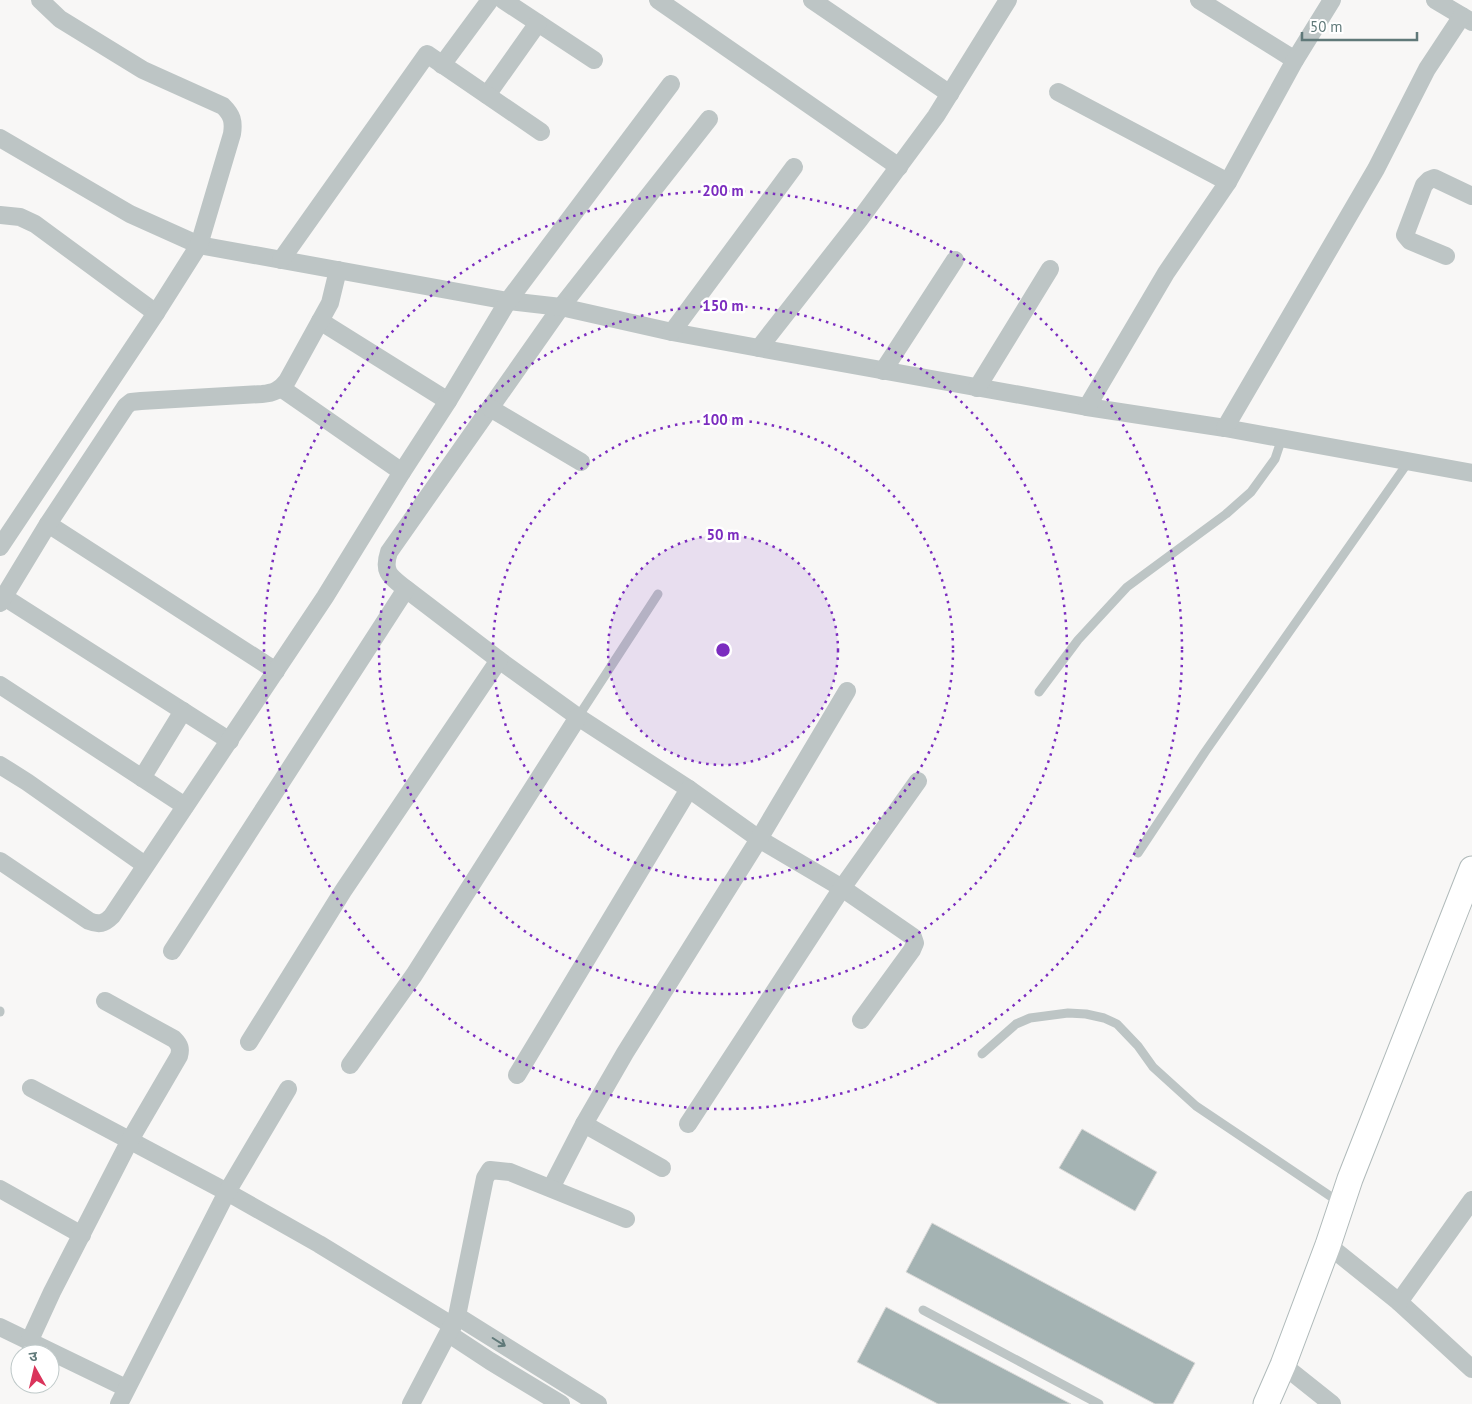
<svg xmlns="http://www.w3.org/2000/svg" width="1472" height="1404" font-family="'PT Sans','Noto Sans Devanagari',sans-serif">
<rect width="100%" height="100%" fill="#f8f7f6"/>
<g fill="#a4b3b3" stroke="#dad9d8">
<path d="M1082,1129L1157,1172L1135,1211L1059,1168Z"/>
<path d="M932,1223L1195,1363L1173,1404H1155L906,1272Z"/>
<path d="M886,1307L1071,1404H938L857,1362Z"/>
</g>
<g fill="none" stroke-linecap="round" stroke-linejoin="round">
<g stroke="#b0baba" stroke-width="27">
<path id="secondary" d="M1266,1404L1283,1365L1328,1245L1350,1179L1472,869"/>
</g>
<g stroke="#bdc5c5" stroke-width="9">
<path d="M1039,692L1078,640L1127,587L1226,514L1251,492L1275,459L1282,438"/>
<path d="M578,717L658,594"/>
<path d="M1138,853L1205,752L1409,461"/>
<path d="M0,1012V1011"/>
<path d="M982,1054L1016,1024L1030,1018L1068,1013L1086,1014L1104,1018L1117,1024L1138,1046L1153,1067L1196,1106L1339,1202"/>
<path d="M923,1310L1099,1404"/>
</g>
<g stroke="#bdc5c5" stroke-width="18">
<path d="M503,0L594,60"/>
<path d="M658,0L899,167"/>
<path d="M812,0L950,94"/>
<path d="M1199,0L1295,60"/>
<path d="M1435,0L1472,22"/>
<path d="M442,65L490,0"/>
<path d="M1058,92L1228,182"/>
<path d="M487,95L538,23"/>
<path d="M709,119L561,307L389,552C382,573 391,577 406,589L499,660L578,717L689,789L759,839L842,888L913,937L915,943L912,950L861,1020"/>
<path d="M0,138L130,214L199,245L508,301L561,307L672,332L759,348L1087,407L1225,428L1472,473"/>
<path d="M0,215L20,217L35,224L156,313"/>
<path d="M1446,256L1410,241L1405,235L1424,185L1429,180L1434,178L1472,196"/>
<path d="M281,260L427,54L541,132"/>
<path d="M320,321L448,401"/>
<path d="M672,332L794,167"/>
<path d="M759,348L860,219L936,116L1008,0"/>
<path d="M883,371L955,260"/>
<path d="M281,388L402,472"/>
<path d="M977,388L1050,269"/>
<path d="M1087,407L1166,273L1228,182L1295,60L1332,0"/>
<path d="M490,408L581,462"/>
<path d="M1225,428L1376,169L1427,69L1462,16"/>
<path d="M48,524L276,671"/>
<path d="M0,547L156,313L199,245L232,134C234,121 232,115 223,106L143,70L60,19L40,0"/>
<path d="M4,597L230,741"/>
<path d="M0,603L48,524L126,406L131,402L141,401L262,394C274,393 280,390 287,381L330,303L338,270"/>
<path d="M0,685L185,806"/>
<path d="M0,765L27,782L145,865"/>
<path d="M142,778L183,711"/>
<path d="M0,861L89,921C99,925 104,924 112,916L325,597L402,472L448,401L508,301L671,84"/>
<path d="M172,951L406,589"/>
<path d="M249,1042L343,891L499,660"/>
<path d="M350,1065L414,975L578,717"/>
<path d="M517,1075L689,789"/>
<path d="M31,1088L227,1192L319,1244L453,1326"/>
<path d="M584,1124L662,1168"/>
<path d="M688,1124L842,888L918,781"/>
<path d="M551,1188L584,1124L625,1053L759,839L847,691"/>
<path d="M0,1189L82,1235"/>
<path d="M1472,1200L1399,1302L1472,1369"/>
<path d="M1328,1245L1399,1302"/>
<path d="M457,1316L598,1404"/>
<path d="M0,1327L126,1388"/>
<path d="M449,1334L490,1361L561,1404"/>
<path d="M29,1342L52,1292L130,1140L179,1056C181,1049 180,1045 174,1039L105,1001"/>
<path d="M1283,1365L1332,1404"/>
<path d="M119,1404L227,1192L288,1089"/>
<path d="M411,1404L457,1316L485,1178L490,1170L510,1172L626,1219"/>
</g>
<use href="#secondary" stroke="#fff" stroke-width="25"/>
</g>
<defs><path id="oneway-shaft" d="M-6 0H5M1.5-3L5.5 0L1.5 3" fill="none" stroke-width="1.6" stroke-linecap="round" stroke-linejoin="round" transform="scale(1.25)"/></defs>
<use stroke="#607979" href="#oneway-shaft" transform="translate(499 1342) rotate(32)"/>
<circle cx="723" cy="650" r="115" fill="#7b2cbf" fill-opacity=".12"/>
<g fill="none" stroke="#7b2cbf" stroke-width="2.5" stroke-dasharray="2.5 5">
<circle cx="723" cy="650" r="115"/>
<circle cx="723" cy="650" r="230"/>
<circle cx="723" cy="650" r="344"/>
<circle cx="723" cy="650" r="459"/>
</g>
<circle cx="723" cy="650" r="8" fill="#7b2cbf" stroke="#fff" stroke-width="2.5"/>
<g font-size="15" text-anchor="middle" font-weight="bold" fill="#7b2cbf" stroke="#fff" stroke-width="5" stroke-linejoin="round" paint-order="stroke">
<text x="723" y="196">200 m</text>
<text x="723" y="311">150 m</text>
<text x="723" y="425">100 m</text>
<text x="723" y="540">50 m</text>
</g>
<g transform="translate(35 1369) rotate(352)"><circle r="24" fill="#ffffff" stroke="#bfc9c9"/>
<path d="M0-4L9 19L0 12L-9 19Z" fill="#da345b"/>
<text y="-8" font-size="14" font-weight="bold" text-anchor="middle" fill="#607979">उ</text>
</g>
<path d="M1302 32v8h115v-8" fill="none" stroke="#607979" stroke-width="2.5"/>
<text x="1310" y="32" font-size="15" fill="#607979" stroke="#ffffff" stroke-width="4" paint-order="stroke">50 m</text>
</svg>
